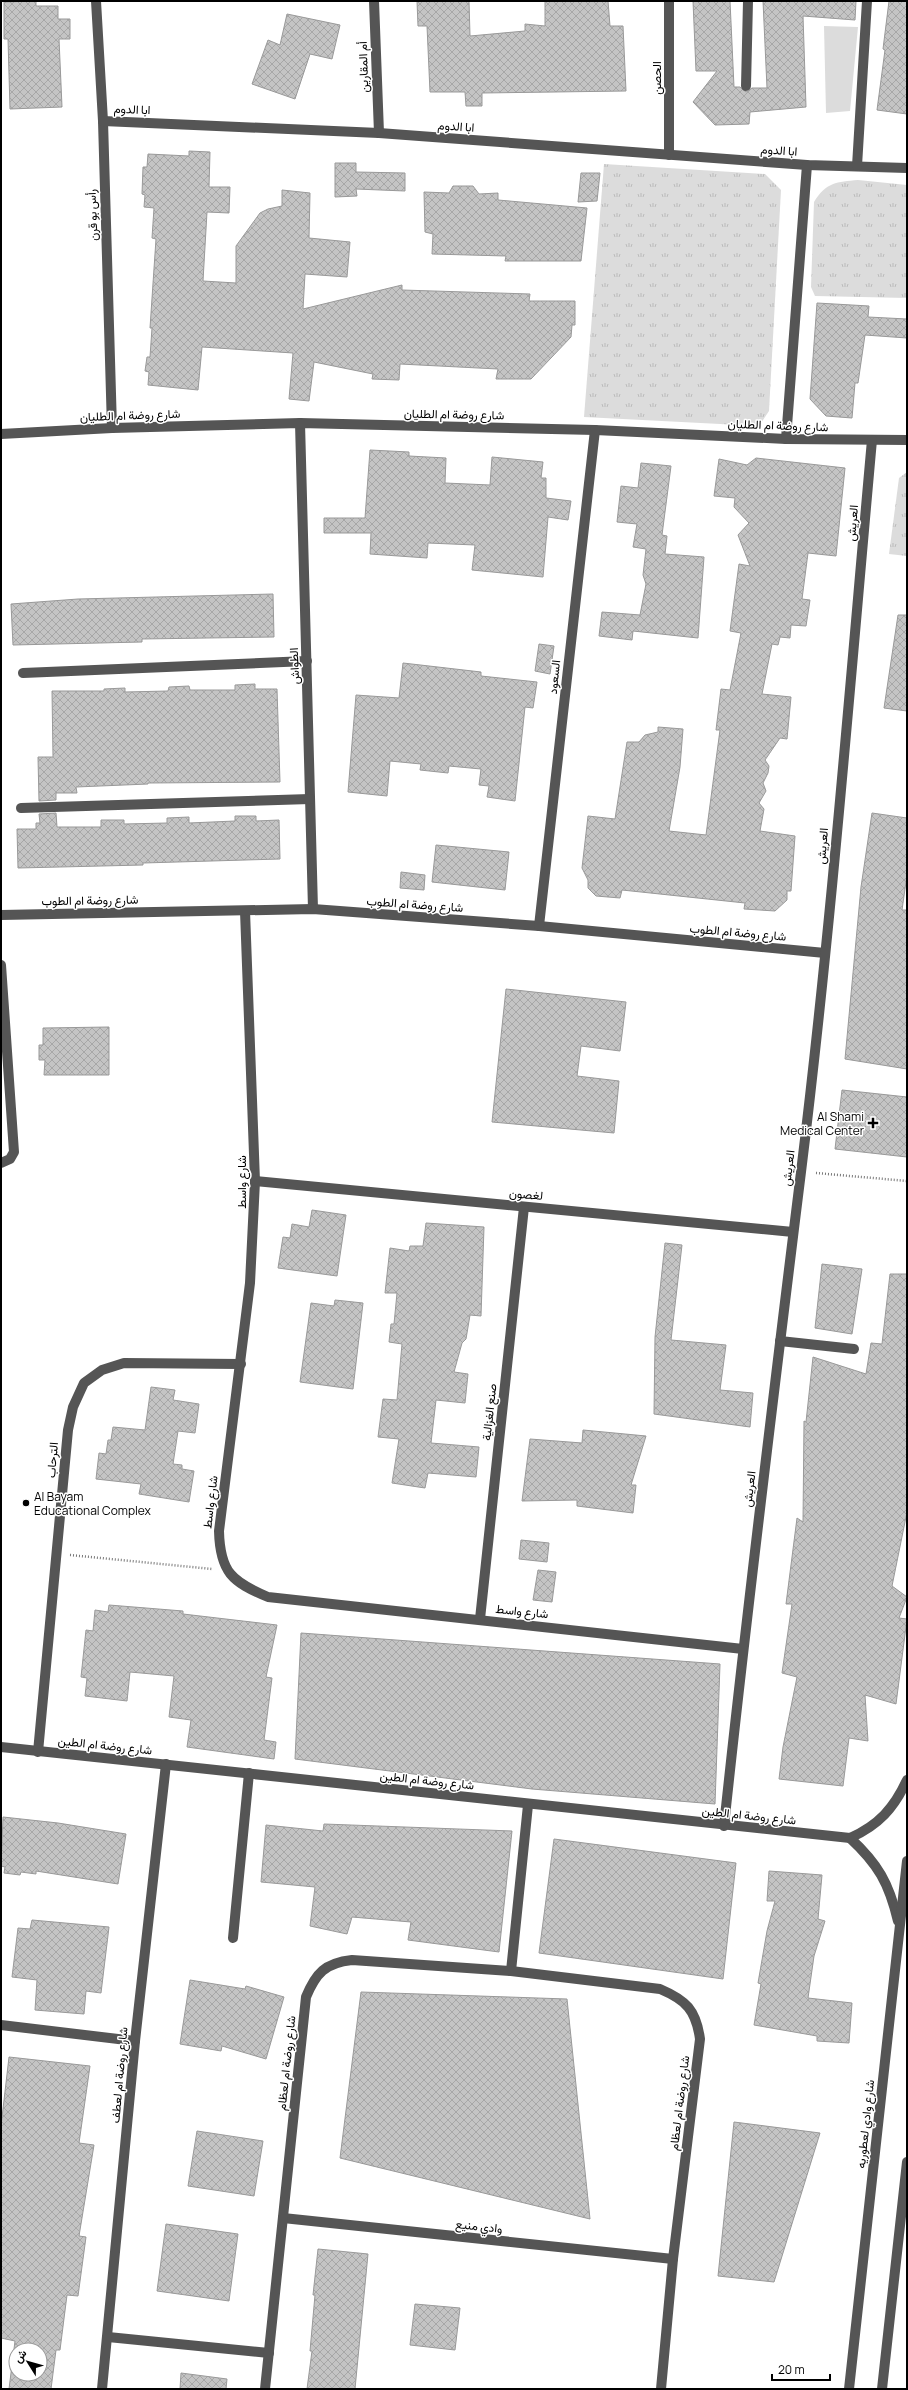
<svg xmlns="http://www.w3.org/2000/svg" width="908" height="2390" font-family="Manrope,Vazirmatn,sans-serif">
<defs>
<pattern id="park-tufts" width="24" height="20" patternUnits="userSpaceOnUse"><rect width="24" height="20" fill="#dcdcdc"/><path d="M3 7l-1-3M5 7V3M7 7l1-3M15 17l-1-3M17 17v-4M19 17l1-3" fill="none" stroke="#bbb"/></pattern>
<pattern id="building-cross-hatch" width="8" height="8" patternUnits="userSpaceOnUse"><rect width="8" height="8" fill="#c4c4c4"/><path d="M0 0l8 8M0 8l8-8" fill="none" stroke="#a7a7a7"/></pattern>
</defs>
<rect width="100%" height="100%" fill="#fff"/>
<path fill="#dcdcdc" d="M824,26L858,27L850,111L826,113Z"/>
<g fill="url(#park-tufts)">
<path d="M604,164L765,174L781,190L769,411L759,426L584,417Z"/>
<path d="M858,180L907,185V298L815,296L811,287L814,202C826,182 837,182 858,180Z"/>
<path d="M907,472V556L889,554L899,478Z"/>
</g>
<g fill="url(#building-cross-hatch)" stroke="#999" fill-rule="evenodd">
<path d="M36,1V6H58V19H70V39H59L62,107L10,109L8,39H4V2Z"/>
<path d="M417,1H469L470,36L525,31V24L545,26V1H608L610,26H623L626,91L482,93V106H466L465,92H430L427,26H418Z"/>
<path d="M693,1H730L734,87H740L746,92L752,88H767L763,1H856L855,20L803,16L806,107L750,112L749,124L715,125L693,102L717,71H696Z"/>
<path d="M889,1H907V114L877,110L885,50L883,49Z"/>
<path d="M287,14L340,25L332,59L310,54L295,99L252,84L268,40L280,45Z"/>
<path d="M189,151L210,152L209,187H230L229,213L207,212L203,281L236,283V246L260,213L268,209L282,206V190L310,193L309,238L350,242L347,277L305,274L303,309L402,285V290L530,294L529,301H575V325H572L571,337L531,379H496L498,369L400,364L399,380L372,379L373,374L314,362L309,401L289,399L293,353L202,347L198,390L148,385L149,372L145,371L147,357H150L152,328H150L156,239L152,238L154,208L144,207L145,195L142,194L143,167H147L148,154L189,156Z"/>
<path d="M335,163H356V172L405,173V191L356,189L357,196L335,197Z"/>
<path d="M581,173H600L597,201L578,202Z"/>
<path d="M453,186H473L479,194L498,193V200L587,208L581,261H505L506,256L432,254L433,234L425,232L424,192L449,193Z"/>
<path d="M817,303L869,306L868,317L907,319V338L865,335L858,383H855L852,418L826,416L810,399Z"/>
<path d="M370,450L409,452V456L446,458L445,483L490,485L492,457L543,462L541,478H546V498L571,501L568,520L548,517L543,577L472,570L475,545L428,543L427,558L370,554L371,533H324V518H365Z"/>
<path d="M756,458L845,468L836,556L808,553L802,599L810,600L806,626L791,625L790,638L780,637L778,645L772,644L762,694L791,697L787,739L780,738L765,760L769,766L768,773L763,783L766,791L759,803L764,809L760,831L795,836L791,891H787V900L775,911L744,909L745,903L622,890L620,898L596,896L588,888V880L582,868L588,816L615,819L627,742H639L645,735L658,732V727L683,729L680,767L669,831L706,835L720,730H716L721,689L730,690L741,633L730,631L739,564L750,566L738,535L749,523L734,507L735,498L714,496L719,459L747,465Z"/>
<path d="M641,463L671,466L662,535L667,536L665,554L704,557L698,638L633,631L632,640L599,636L602,612L640,615L646,584L643,575L646,549L633,547L637,524L617,522L621,486L638,488Z"/>
<path d="M273,594L274,637L142,639V642L13,645L11,604L78,599Z"/>
<path d="M898,615H907V711L884,708Z"/>
<path d="M539,644L554,646L550,674L535,671Z"/>
<path d="M403,663L481,672V676L537,682L533,708L525,707L515,801L487,797L489,786L479,785L481,769L449,766L448,773L420,770L421,764L390,761L387,796L348,792L356,695L399,698Z"/>
<path d="M255,684V689H277L280,782L148,783V784L76,787L77,793H56V800L39,801L38,757H53L52,691H104V689L125,688V692L168,691L169,687L189,686L190,690H235V685Z"/>
<path d="M56,813L57,827H101V820H124V824L167,823V818L189,817V823L235,821V816H256V821L279,820L280,859L143,863V865L18,868L17,829H36V823H40L39,814Z"/>
<path d="M872,813L907,818V875L902,910H907V1069L845,1059L861,887Z"/>
<path d="M436,845L509,852L505,890L432,882Z"/>
<path d="M401,872L425,875L424,890L400,888Z"/>
<path d="M506,989L626,1002L620,1051L581,1046L577,1076L619,1081L614,1133L492,1122Z"/>
<path d="M109,1027V1075H44L45,1060H39V1045H43V1028Z"/>
<path d="M842,1090L907,1097V1157L835,1149Z"/>
<path d="M312,1210L346,1215L337,1276L278,1268L283,1237L290,1238L292,1224L309,1227Z"/>
<path d="M426,1223L484,1227L481,1316L470,1315L466,1339L462,1343L454,1372L468,1374L465,1403L436,1400L431,1443L479,1447L476,1477L428,1473L425,1488L392,1483L399,1439L378,1437L383,1399L397,1400L402,1344L389,1342L391,1324H394L397,1293H385L390,1248L409,1251L410,1246H423Z"/>
<path d="M665,1243L682,1245L671,1340L726,1345L720,1390L753,1393L750,1427L654,1414L655,1337Z"/>
<path d="M822,1264L862,1269L852,1334L815,1328Z"/>
<path d="M890,1274H907V1512L892,1586L907,1597L899,1618L907,1619L896,1704L865,1695L868,1741L849,1738L843,1786L779,1779L783,1747L797,1677L782,1673L792,1604H786L797,1518L803,1522L804,1421L806,1422L813,1357L866,1374L871,1343L882,1344Z"/>
<path d="M335,1300L363,1303L353,1389L300,1382L311,1303L334,1306Z"/>
<path d="M151,1387L175,1390L173,1400L199,1404L195,1433L178,1431L173,1464L182,1465V1469L194,1471L189,1502L139,1494L141,1484L96,1479L99,1453L106,1454L108,1440H111L113,1427L145,1430Z"/>
<path d="M583,1430L646,1436L631,1485H636L633,1513L577,1506V1500L522,1501L530,1439L582,1443Z"/>
<path d="M521,1540L549,1543L547,1562L519,1559Z"/>
<path d="M538,1570L556,1572L552,1602L533,1600Z"/>
<path d="M109,1605L183,1611V1614L277,1625L266,1677L272,1678L264,1740L276,1742L274,1759L187,1747L191,1720L169,1717L174,1676L130,1672L127,1701L85,1696L87,1678L81,1677L86,1630L93,1631L95,1610L108,1612Z"/>
<path d="M301,1633L720,1664L715,1804L532,1789L295,1759Z"/>
<path d="M3,1817L58,1823L126,1834L118,1884L36,1871V1874L21,1872L20,1875L4,1873L5,1867L1,1866Z"/>
<path d="M324,1824L512,1831L499,1952L408,1940L411,1922L352,1917L347,1934L310,1926L315,1887L261,1882L266,1825L323,1831Z"/>
<path d="M554,1839L736,1863L723,1979L539,1953Z"/>
<path d="M769,1871L822,1875L818,1919L825,1921L814,1956L808,1998L852,2003L849,2043L817,2041V2036L754,2025L761,1984L758,1983L767,1931L775,1901H767Z"/>
<path d="M32,1920L109,1927L101,1993L86,1991L84,2014L35,2010L37,1980L12,1977L18,1928L30,1929Z"/>
<path d="M190,1980L245,1989L246,1986L284,1997L266,2059L222,2046L221,2051L180,2044Z"/>
<path d="M361,1992L567,1999L590,2219L340,2158Z"/>
<path d="M9,2057L90,2066L79,2143L94,2145L79,2236L86,2237L78,2296L67,2295L60,2350H56L51,2389H9L15,2341L1,2338V2126ZM16,2350H40V2374H16Z"/>
<path d="M734,2122L820,2133L774,2282L718,2276Z"/>
<path d="M197,2131L263,2141L254,2196L188,2186Z"/>
<path d="M166,2224L238,2234L229,2301L157,2291Z"/>
<path d="M318,2249L368,2254L355,2389H307L312,2351H310L315,2295H313Z"/>
<path d="M415,2304L460,2308L455,2350L410,2345Z"/>
<path d="M181,2373L227,2379L226,2389H180Z"/>
</g>
<g fill="none" stroke-linecap="round" stroke-linejoin="round">
<g stroke="#777" stroke-width="2.5" stroke-dasharray="1 2" stroke-linecap="butt">
<path d="M816,1173L907,1181"/>
<path d="M70,1555L212,1569"/>
</g>
<g stroke="#555" stroke-width="10">
<path d="M96,1L103,121L112,428"/>
<path d="M374,1L379,133"/>
<path d="M669,1V155"/>
<path d="M746,86L748,1"/>
<path d="M103,121L379,133L807,165L907,168"/>
<path d="M857,166L867,1"/>
<path d="M300,423L313,909"/>
<path d="M1,434L112,428L300,423L595,430L786,439L907,440"/>
<path d="M786,439L807,165"/>
<path d="M23,673L307,661"/>
<path d="M21,808L310,799"/>
<path d="M245,911L255,1181L250,1283L219,1531C220,1572 232,1582 268,1597L743,1649"/>
<path d="M1,915L313,909L539,926L825,953"/>
<path d="M539,926L595,430"/>
<path d="M1,965L14,1152L10,1159L1,1163"/>
<path d="M255,1181L793,1232"/>
<path d="M780,1341L854,1349"/>
<path d="M480,1619L524,1207"/>
<path d="M1,1747L850,1838C879,1825 894,1808 907,1780"/>
<path d="M38,1752L68,1430L73,1407L84,1383L102,1370L124,1363L241,1364"/>
<path d="M724,1826C747,1608 774,1390 801,1172C831,929 850,684 872,440"/>
<path d="M850,1838C878,1864 889,1883 898,1921"/>
<path d="M233,1938L249,1773"/>
<path d="M511,1971L528,1805"/>
<path d="M1,2025L135,2041"/>
<path d="M283,2218L673,2259"/>
<path d="M108,2337L269,2353"/>
<path d="M102,2389L135,2041L166,1764"/>
<path d="M265,2389L306,1997C316,1973 325,1963 352,1960L511,1971L660,1989C686,2000 696,2010 700,2039L673,2259L661,2389"/>
<path d="M849,2389L907,1861"/>
<path d="M882,2389L907,2162"/>
</g>
</g>
<g fill="#000" stroke="#fff" stroke-width="1.5">
<path d="M871 1117h4v4h4v4h-4v4h-4v-4h-4v-4h4z"/>
<circle cx="26" cy="1503" r="4"/>
</g>
<g text-anchor="middle" dominant-baseline="central" stroke-width="3" stroke-linejoin="round" paint-order="stroke">
<g font-size="12" fill="#000" stroke="#fff">
<text transform="translate(363 67) rotate(-92)">أم المقارين</text>
<text transform="translate(656 78) rotate(-90)">الحصن</text>
<text transform="translate(132 109) rotate(2)">ابا الدوم</text>
<text transform="translate(456 126) rotate(4)">ابا الدوم</text>
<text transform="translate(779 150) rotate(4)">ابا الدوم</text>
<text transform="translate(92 215) rotate(-92)">رأس بو قرن</text>
<text transform="translate(454 414) rotate(1)">شارع روضة ام الطليان</text>
<text transform="translate(130 415) rotate(-2)">شارع روضة ام الطليان</text>
<text transform="translate(778 425) rotate(2)">شارع روضة ام الطليان</text>
<text transform="translate(852 523) rotate(-85)">العريش</text>
<text transform="translate(294 666) rotate(-92)">الطواش</text>
<text transform="translate(554 677) rotate(-84)">السعود</text>
<text transform="translate(822 846) rotate(-85)">العريش</text>
<text transform="translate(90 900) rotate(-1)">شارع روضة ام الطوب</text>
<text transform="translate(415 904) rotate(4)">شارع روضة ام الطوب</text>
<text transform="translate(738 932) rotate(5)">شارع روضة ام الطوب</text>
<text transform="translate(788 1168) rotate(-83)">العريش</text>
<text transform="translate(241 1182) rotate(-90)">شارع واسط</text>
<text transform="translate(526 1194) rotate(5)">لغصون</text>
<text transform="translate(489 1412) rotate(-84)">صنع الغزالية</text>
<text transform="translate(52 1460) rotate(-85)">الترحاب</text>
<text transform="translate(749 1489) rotate(-83)">العريش</text>
<text transform="translate(210 1502) rotate(-83)">شارع واسط</text>
<text transform="translate(522 1611) rotate(6)">شارع واسط</text>
<text transform="translate(105 1745) rotate(6)">شارع روضة ام الطين</text>
<text transform="translate(427 1780) rotate(6)">شارع روضة ام الطين</text>
<text transform="translate(749 1815) rotate(6)">شارع روضة ام الطين</text>
<text transform="translate(286 2063) rotate(-84)">شارع روضة ام لعظام</text>
<text transform="translate(119 2075) rotate(-85)">شارع روضة ام لعطف</text>
<text transform="translate(679 2103) rotate(-83)">شارع روضة ام لعظام</text>
<text transform="translate(865 2124) rotate(-84)">شارع وادي لعطوريه</text>
<text transform="translate(479 2226) rotate(6)">وادي منيع</text>
</g>
<g font-size="12" fill="#000" stroke="#fff" text-anchor="end">
<text x="864" y="1116">Al Shami<tspan x="864" dy="14">Medical Center</tspan></text>
<text x="34" y="1496" text-anchor="start">Al Bayam<tspan x="34" dy="14">Educational Complex</tspan></text>
</g>
</g>
<rect width="908" height="2390" fill="none" stroke="#000000" stroke-width="4"/>
<g transform="translate(28 2362) rotate(307)"><circle r="19" fill="#ffffff" stroke="#999999"/>
<path d="M0-3L7 15L0 10L-7 15Z" fill="#000000"/>
<text y="-6" font-size="11" font-weight="bold" text-anchor="middle" fill="#000000">ش</text>
</g>
<path d="M772 2374v6h58v-6" fill="none" stroke="#000000" stroke-width="2"/>
<text x="778" y="2374" font-size="12" fill="#000000" stroke="#ffffff" stroke-width="3" paint-order="stroke">20 m</text>
</svg>
